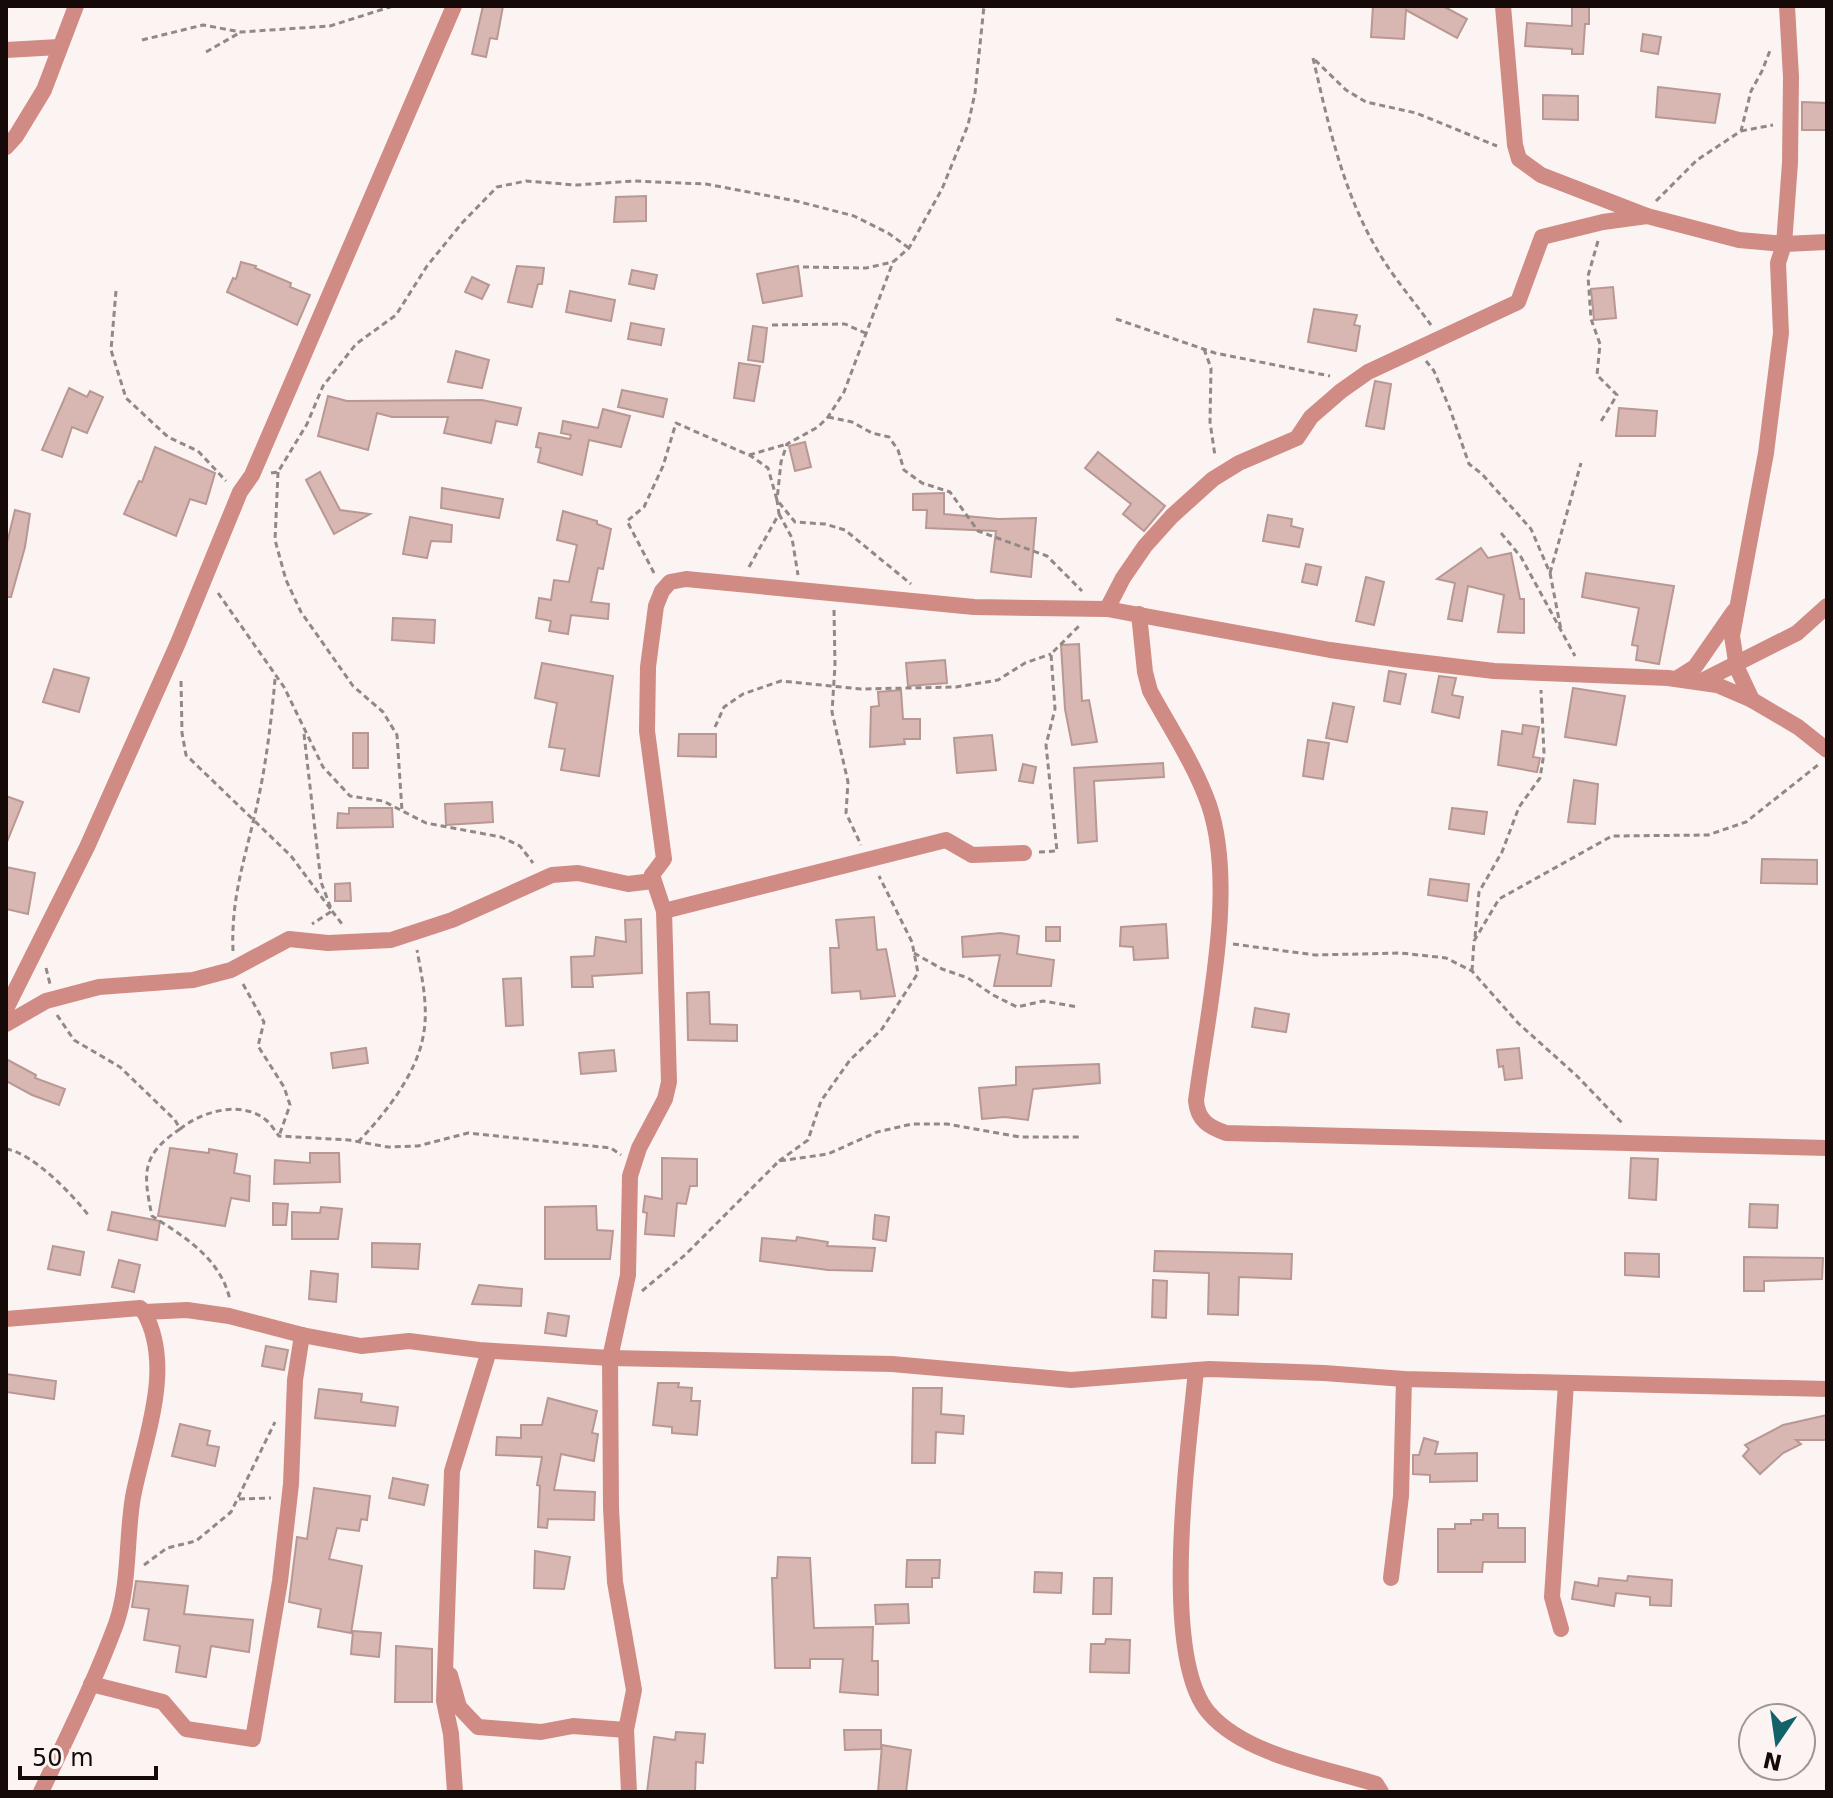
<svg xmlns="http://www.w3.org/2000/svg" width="1833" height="1798" font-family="'DejaVu Sans',sans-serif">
<rect width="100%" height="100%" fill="#fbf4f3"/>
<g fill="#d8b6b2" stroke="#b99894" stroke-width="2">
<path d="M483,6H503L497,39L490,38L486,57L472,54Z"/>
<path d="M1373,6H1443L1467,19L1457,38L1406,10L1404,39L1371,37Z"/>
<path d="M1572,6H1589V24H1585L1583,54H1572V49L1525,46L1527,23L1572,26Z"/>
<path d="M1643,34L1661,37L1658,54L1641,51Z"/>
<path d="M1658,87L1720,94L1715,123L1656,117Z"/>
<path d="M1543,95L1578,96V120L1543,119Z"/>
<path d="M1802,102L1827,103V130H1802Z"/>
<path d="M646,196V221L614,222L616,197Z"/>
<path d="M241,262L256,266L255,268L291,283L290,287L310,295L297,325L227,292L233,278L236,279Z"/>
<path d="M517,266L544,268L542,284H538L532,307L508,302Z"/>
<path d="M798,266L802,296L763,303L757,274Z"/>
<path d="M632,270L657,275L654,289L629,284Z"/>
<path d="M472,277L489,285L482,299L465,292Z"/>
<path d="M1613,287L1616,318L1594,320L1591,289Z"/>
<path d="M570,291L615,300L611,321L566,312Z"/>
<path d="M1314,309L1357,315L1354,325L1360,326L1356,351L1308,342Z"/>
<path d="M631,323L664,329L661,345L628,339Z"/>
<path d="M753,326L767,328L763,362L748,360Z"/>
<path d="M456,351L489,360L482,388L448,382Z"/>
<path d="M739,363L760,366L754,401L734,398Z"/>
<path d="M1375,381L1391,384L1384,429L1366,426Z"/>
<path d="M69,388L87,397L90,391L103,397L87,433L72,427L62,457L42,450Z"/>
<path d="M622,390L667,399L663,417L618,407Z"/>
<path d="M328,396L347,401L482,400L521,408L517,425L496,421L491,443L444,433L448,417H392L377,413L368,450L318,436Z"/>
<path d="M1619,408L1657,411L1655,436H1616Z"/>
<path d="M603,409L630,416L621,447L589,440L582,475L538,462L541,448L536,447L539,433L570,439L571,435L561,433L563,421L598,428Z"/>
<path d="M805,442L811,467L795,471L789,446Z"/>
<path d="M155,447L215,473L206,504L190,499L176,536L124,514L139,481L142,482Z"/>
<path d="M1098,452L1165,506L1144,531L1123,514L1131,504L1085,468Z"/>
<path d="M320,472L340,510L370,514L334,534L306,480Z"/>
<path d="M442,488L503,499L499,518L441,508Z"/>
<path d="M944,493V514L998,519L1036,518L1031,577L991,572L996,531L926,528L927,510H913V494Z"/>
<path d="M15,510L30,514L25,547L11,597H6V547Z"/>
<path d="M563,511L597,521V524L611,529L603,569L598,568L591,602L609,604L608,619L571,615L568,634L549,631L551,621L536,618L539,598L551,600L554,580L569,582L577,545L557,540Z"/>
<path d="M1268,515L1292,519L1291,526L1303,529L1299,547L1263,541Z"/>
<path d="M410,517L452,525L451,542L431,541L427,558L403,554Z"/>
<path d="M1481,548L1488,558L1511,553L1520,599H1524V633L1498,632L1504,595L1468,586L1462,621L1448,619L1455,583L1437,579Z"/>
<path d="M1306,564L1321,567L1317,585L1302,582Z"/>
<path d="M1586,573L1674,586L1659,664L1636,660L1638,646L1632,645L1639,608L1582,597Z"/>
<path d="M1366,577L1384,582L1374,625L1356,621Z"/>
<path d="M393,618L435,620L434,643L392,640Z"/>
<path d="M1079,644L1082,701L1089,700L1097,742L1072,745L1065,709L1061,645Z"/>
<path d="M945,660L947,683L908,686L906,663Z"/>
<path d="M542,663L613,676L599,776L561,770L565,749L549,747L557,703L535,698Z"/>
<path d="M54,669L89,678L79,712L43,702Z"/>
<path d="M1389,671L1406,674L1400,704L1384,701Z"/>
<path d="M1439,676L1456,678L1452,695L1463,697L1459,718L1432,712Z"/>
<path d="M1573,688L1625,696L1616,745L1565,737Z"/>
<path d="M901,690L903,719H920V739H904L905,744L870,747L871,707L879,706L878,692Z"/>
<path d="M1333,703L1354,707L1347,742L1326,738Z"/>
<path d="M1523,725L1539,727L1533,757L1540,758L1537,772L1498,765L1502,731L1522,734Z"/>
<rect x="353" y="733" width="15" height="35"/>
<path d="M679,734H716V757L678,756Z"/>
<path d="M992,735L996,770L957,773L954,738Z"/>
<path d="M1308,740L1329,743L1323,779L1303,776Z"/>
<path d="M1163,763L1164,777L1094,781L1097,841L1078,843L1074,768Z"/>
<path d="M1023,764L1036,767L1033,783L1019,781Z"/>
<path d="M1574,780L1598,784L1595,824L1568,822Z"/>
<path d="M6,796L23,802L7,842H6Z"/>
<path d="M492,802L493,822L446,825L445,804Z"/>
<path d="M349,808H392L393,827L337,828L338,813L349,814Z"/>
<path d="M1452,808L1487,812L1484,834L1449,829Z"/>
<path d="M1762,859L1817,860V884L1761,883Z"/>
<path d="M6,867L35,873L28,914L6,909Z"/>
<path d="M1430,879L1469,884L1467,901L1428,895Z"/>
<path d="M350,883L351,901H335V884Z"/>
<path d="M874,917L877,950L886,949L895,996L861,999L860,991L832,993L830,948H839L836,920Z"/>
<path d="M641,919L642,973L592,976L593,987H572L571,957L594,956L596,937L626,942L625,920Z"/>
<path d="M1166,924L1168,958L1134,960L1133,947L1120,946L1121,927Z"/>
<rect x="1046" y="927" width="14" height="14"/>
<path d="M1000,933L1019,936L1017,954L1054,960L1051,986H994L1000,955L963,957L962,937Z"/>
<path d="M521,978L523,1025L506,1026L503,979Z"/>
<path d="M709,992L710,1024L737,1025V1041L688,1040L687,993Z"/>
<path d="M1255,1008L1289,1014L1286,1032L1252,1027Z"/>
<path d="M366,1048L368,1063L333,1068L331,1053Z"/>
<path d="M1519,1048L1522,1078L1505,1080L1503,1066L1499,1067L1497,1050Z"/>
<path d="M614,1050L616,1071L581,1074L579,1053Z"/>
<path d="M6,1059L36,1075L35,1078L65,1089L59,1105L32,1095L6,1081Z"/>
<path d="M1099,1064L1100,1083L1033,1089L1028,1120L1005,1117L982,1119L979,1088L1016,1085V1067Z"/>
<path d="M170,1148L209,1153V1149L237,1154L234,1173L250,1176L249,1201L231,1198L225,1226L158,1216Z"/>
<path d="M310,1153H339L340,1182L274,1184L275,1160L310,1163Z"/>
<path d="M662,1158L697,1159V1186H690L686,1204L677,1203L674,1236L645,1234L647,1213L643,1212L645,1196L662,1199Z"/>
<path d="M1631,1158L1658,1159L1656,1200L1629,1198Z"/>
<path d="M273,1203L288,1204L286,1225H273Z"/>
<path d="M1750,1204L1778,1205L1777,1228L1749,1227Z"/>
<path d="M596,1206L597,1230L613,1231L610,1259H545V1207Z"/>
<path d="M321,1207L342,1209L338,1239H292V1212L320,1213Z"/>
<path d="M112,1212L160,1221L157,1240L108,1230Z"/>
<path d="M875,1215L889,1217L886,1241L873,1239Z"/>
<path d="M797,1237L828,1242L827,1246L875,1248L872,1271L828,1270L760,1261L762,1238L796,1241Z"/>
<path d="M372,1243L420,1244L418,1269L372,1267Z"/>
<path d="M53,1246L84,1252L80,1275L48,1269Z"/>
<path d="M1155,1251L1292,1254L1291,1279L1239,1277L1238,1315L1208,1314L1209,1273L1154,1271Z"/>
<path d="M1625,1253L1659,1254V1277L1625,1275Z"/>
<path d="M1744,1257L1823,1258L1822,1279L1764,1281V1291H1744Z"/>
<path d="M119,1260L140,1265L134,1292L112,1287Z"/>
<path d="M311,1271L338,1274L336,1302L309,1299Z"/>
<path d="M1153,1280L1167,1281L1166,1318L1152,1317Z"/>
<path d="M479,1285L522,1289L521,1306L472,1304Z"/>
<path d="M548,1313L569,1316L566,1336L545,1333Z"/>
<path d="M266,1346L288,1350L284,1370L262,1366Z"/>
<path d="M6,1374L56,1381L54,1399L6,1392Z"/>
<path d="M658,1383H679L678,1387L692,1388L691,1401H700L697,1435L672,1433V1427L653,1425Z"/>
<path d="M913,1388H942L941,1414L964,1416L963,1434L936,1432L935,1463H912Z"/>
<path d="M319,1389L362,1394L361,1402L398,1407L395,1426L315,1418Z"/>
<path d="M548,1398L597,1411L592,1433L598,1434L594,1461L561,1454L554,1490L595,1492L594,1520L548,1519L547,1528L538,1527L540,1486L537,1485L542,1457L496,1455L497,1437L521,1438V1425H542Z"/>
<path d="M1827,1415V1440H1796L1801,1444L1783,1453L1760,1474L1743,1456L1749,1449L1745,1445L1783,1425Z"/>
<path d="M180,1424L210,1431L207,1445L219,1447L215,1466L172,1456Z"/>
<path d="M1424,1438L1438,1442L1435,1454L1477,1453V1481L1430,1482V1475L1413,1474V1455H1419Z"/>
<path d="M393,1478L428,1485L424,1505L389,1498Z"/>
<path d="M314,1488L370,1496L367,1520L361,1519L359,1531L337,1528L329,1559L362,1566L351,1633L318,1627L321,1609L289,1602L297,1537L307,1539Z"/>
<path d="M1483,1514H1498V1528H1525V1562H1483L1482,1572H1438V1529H1455V1524H1471V1520H1483Z"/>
<path d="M535,1551L570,1557L564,1589L534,1588Z"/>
<path d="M778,1557L810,1558L814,1628L873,1627L872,1661H878V1695L840,1692L843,1659H810V1668H775L772,1578H777Z"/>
<path d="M907,1560H940L939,1578H932V1587H906Z"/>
<path d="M1035,1572L1062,1573L1061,1593L1034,1592Z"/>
<path d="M1628,1576L1672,1580L1671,1606L1650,1605V1597L1616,1593L1614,1606L1572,1599L1575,1582L1598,1586L1599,1578L1627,1581Z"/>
<path d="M1094,1578H1112L1111,1614H1093Z"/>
<path d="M136,1581L188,1586L184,1614L253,1620L249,1652L211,1646L206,1677L176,1672L180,1646L144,1640L149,1609L132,1607Z"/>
<path d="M908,1604L909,1623L876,1624L875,1605Z"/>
<path d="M353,1631L381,1633L379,1657L351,1654Z"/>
<path d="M1106,1639L1130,1640L1129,1673L1090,1672L1091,1644H1105Z"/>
<path d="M396,1646L432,1649V1702H395Z"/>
<path d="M844,1730H881V1749L845,1750Z"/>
<path d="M676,1732L705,1734L703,1763L696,1762L695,1792H647L654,1737L675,1740Z"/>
<path d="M882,1745L911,1750L906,1792H878Z"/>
</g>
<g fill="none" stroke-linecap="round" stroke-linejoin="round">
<g stroke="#928987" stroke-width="3" stroke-dasharray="6 4" stroke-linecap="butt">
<path d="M142,40L203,25L241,32L330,26L393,6"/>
<path d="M206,52L241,32"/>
<path d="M1313,58C1329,127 1344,199 1384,261C1398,283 1416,304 1431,325"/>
<path d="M1315,60L1346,90L1366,102L1416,113L1497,146"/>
<path d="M1741,131L1773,125"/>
<path d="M1656,201L1697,160L1741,131L1751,91L1762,71L1771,48"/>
<path d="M1598,241L1588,276L1591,319L1600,344L1597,375L1617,395L1600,423"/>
<path d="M803,267L866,268L893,262"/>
<path d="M116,291L111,350L126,398L168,437L198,451L226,481"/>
<path d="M1116,319L1215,353L1330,376"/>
<path d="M772,325L845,324L865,333"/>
<path d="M1204,349L1211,368L1210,422L1215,456"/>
<path d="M1426,361L1434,371L1450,409L1469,464L1482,474L1531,529L1550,573L1561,630"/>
<path d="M828,417L852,422L872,433L889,437L898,450L904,470L922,483L950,492L978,531L1047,556L1082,591"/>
<path d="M749,455L787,444"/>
<path d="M278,472L275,540L286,580L301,612L353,686L383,712L397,735L402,811"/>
<path d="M271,473L278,472L307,424L323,386L356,344L396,315L427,266L462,223L497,187L526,181L576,185L634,181L706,184L796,201L854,216L888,233L909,248"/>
<path d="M779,514L792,538L798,575"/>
<path d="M1501,533L1521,557L1575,656"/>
<path d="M749,567L779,514L777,500L781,462L787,444L818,427L828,417L844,392L893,262L909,248L942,189L968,125L975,93L984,6"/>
<path d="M654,573L627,521L644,507L663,466L676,423L751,456L768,468L777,500L795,522L825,524L845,530L911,584"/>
<path d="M1550,573L1581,463"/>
<path d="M218,593L284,687L323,767L350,796L383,801L426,823L501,837L520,846L533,863"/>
<path d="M834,610L835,665L832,712L848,782L846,813L861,845"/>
<path d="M181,681L182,733L186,755L291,856L332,911L312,924"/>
<path d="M715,727L724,707L743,694L781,681L861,689L956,687L998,680L1025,663L1051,654"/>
<path d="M304,734L321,882L332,911L342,924"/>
<path d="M1039,852L1057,851L1046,745L1055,709L1051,654L1079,626"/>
<path d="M1475,937L1479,892L1502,852L1519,807L1540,778L1544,753L1541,690"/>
<path d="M1233,944L1315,955L1401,953L1446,958L1472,971L1518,1023L1577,1076L1624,1125"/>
<path d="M233,951C231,901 243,865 254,818C265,773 271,725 275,679"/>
<path d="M914,953L942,969L968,978L993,995L1017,1007L1043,1001L1078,1007"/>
<path d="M46,968L50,984"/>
<path d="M1472,971L1474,941L1499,899L1612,836L1708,835L1746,822L1818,765"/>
<path d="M243,984L264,1022L258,1046L284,1087L290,1105L279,1136"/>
<path d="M57,1015L74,1040L120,1067L175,1120L180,1129C141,1155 143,1173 152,1216C185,1237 221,1259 230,1300"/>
<path d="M180,1129C202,1111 242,1100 266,1120C271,1124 275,1131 279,1136L349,1140L388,1147L418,1146L468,1133L611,1148L621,1155"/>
<path d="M358,1142C384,1115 416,1075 423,1037C429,1009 422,978 417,950"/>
<path d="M6,1149C33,1153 73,1195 89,1216"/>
<path d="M779,1161L808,1140L821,1101L850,1060L882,1029L918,973L912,942L879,876"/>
<path d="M642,1291L685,1255L779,1161L828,1154L877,1132L912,1124H947L1020,1137H1081"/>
<path d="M239,1499L271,1498"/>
<path d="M144,1565L167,1548L196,1541L231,1512L275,1422"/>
</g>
<g stroke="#d08b84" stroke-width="16">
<path d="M1503,6L1515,145L1519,159L1541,175L1647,216L1739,240L1784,244L1827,242"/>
<path d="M6,50L59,47"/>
<path d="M6,147L16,136L44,90L76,6"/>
<path d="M1107,609L1123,578L1145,546L1172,516L1213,479L1239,463L1297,438L1311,417L1341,391L1368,372L1518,302L1542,237L1603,222L1647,216"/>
<path d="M1139,614L1145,672L1150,691C1170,728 1195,765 1209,805C1237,888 1207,1014 1196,1101C1198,1121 1209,1127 1226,1133L1827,1148"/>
<path d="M1676,679L1695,667L1734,611"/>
<path d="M1700,682L1797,633L1827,606"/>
<path d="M1752,700L1737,668L1732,636L1766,453L1781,333L1778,263L1784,244L1790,163L1791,77L1787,6"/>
<path d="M664,911L946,840L972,855L1024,853"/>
<path d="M6,1009L87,847L178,643L240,492L252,475L454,6"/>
<path d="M6,1024L46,1001L99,987L193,980L231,970L289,939L328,943L391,940L452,920L552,875L578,873L628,884L653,881L652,875"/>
<path d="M6,1319L140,1308L144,1312L187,1310L229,1316L302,1335L361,1346L409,1341L479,1350L610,1358L892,1364L1071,1380L1209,1369L1324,1373L1404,1379L1827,1389"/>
<path d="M1196,1370C1189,1446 1159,1657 1209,1713C1245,1755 1325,1768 1376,1784L1381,1792"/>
<path d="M1391,1578L1401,1496L1404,1379"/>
<path d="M1561,1629L1552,1597L1566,1383"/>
<path d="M450,1675L459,1707L478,1727L541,1732L573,1726L626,1730"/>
<path d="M91,1684L163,1702L186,1729L253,1739L280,1581L291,1484L295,1380L302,1335"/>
<path d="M41,1792C67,1737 95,1681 116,1624C130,1584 126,1538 133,1497C144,1439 175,1368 144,1312"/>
<path d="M455,1792L451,1734L444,1701L452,1471L489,1351"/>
<path d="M629,1792L626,1730L634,1690L615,1582L611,1508L610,1358L628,1275L630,1176L639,1148L665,1099L669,1082L664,911L652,875L664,859L647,731L648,667L656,606L662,591L670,582L686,579L974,607L1107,609L1330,650L1402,660L1494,671L1668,678L1717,685L1752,700L1798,727L1827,750"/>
</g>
</g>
<rect width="1833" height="1798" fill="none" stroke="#150a08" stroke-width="16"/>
<g transform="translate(1777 1742) rotate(193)"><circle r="38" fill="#fbf4f3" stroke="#9f9695" stroke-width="2"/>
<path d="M0-6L14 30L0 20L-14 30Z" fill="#13626a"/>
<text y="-12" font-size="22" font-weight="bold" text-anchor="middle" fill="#150a08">N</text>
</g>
<path d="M20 1766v12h136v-12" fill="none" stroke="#150a08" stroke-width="4"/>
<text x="32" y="1766" font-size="24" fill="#150a08" stroke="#fbf4f3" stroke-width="6" paint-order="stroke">50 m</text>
</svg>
